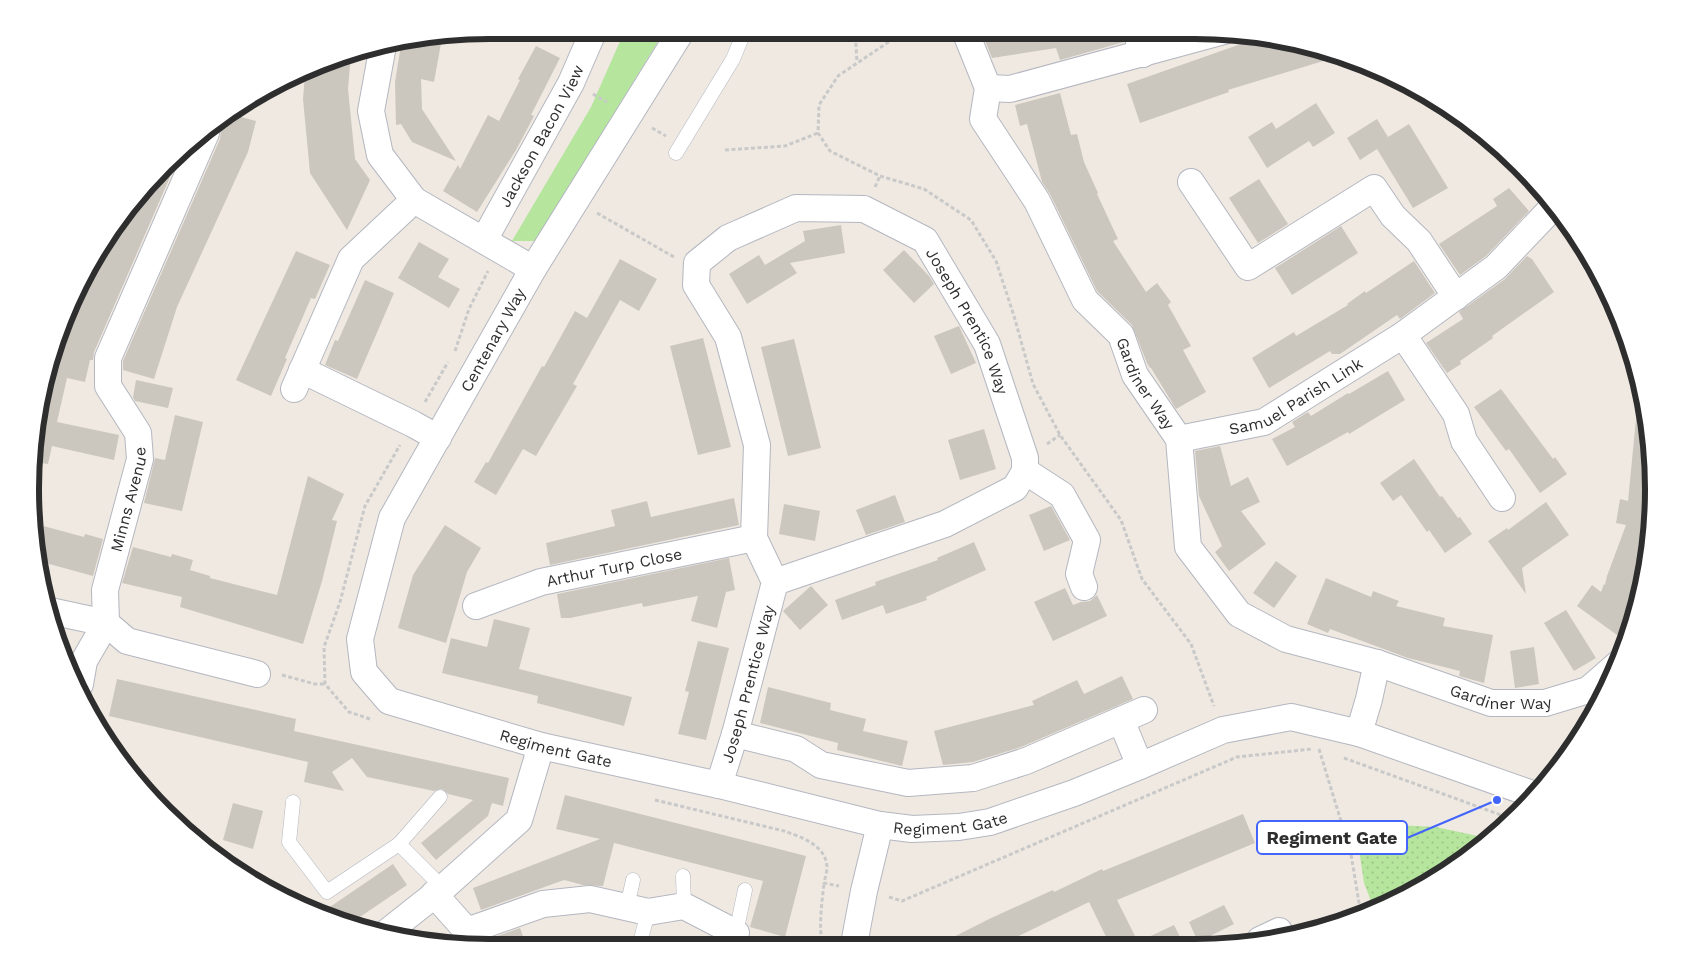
<svg xmlns="http://www.w3.org/2000/svg" width="1684" height="978" font-family="'Work Sans',sans-serif">
<defs>
<pattern id="park-dots" width="8" height="8" patternUnits="userSpaceOnUse" patternTransform="scale(1.25)"><rect width="8" height="8" fill="#b6e59e"/><path d="M2 2h.1M6 6h.1" fill="none" stroke="#9dc588" stroke-width="1.8" stroke-linecap="round"/></pattern>
</defs>
<rect width="100%" height="100%" fill="#efe9e1"/>
<path fill="#b6e59e" d="M625,30H665L536,241H512L591,107Z"/>
<path fill="url(#park-dots)" d="M1355,823L1436,827L1487,838L1425,886L1374,909L1364,883Z"/>
<g fill="#cbc7bf">
<path d="M1025,31H1121L1124,42L1060,60L1056,48L992,58L984,38Z"/>
<path d="M442,38L434,82L421,79L422,109L456,161L412,142L401,124L396,125L395,82L401,45Z"/>
<path d="M1258,38L1343,55L1228,90L1229,92L1140,123L1127,84Z"/>
<path d="M536,46L560,58L531,115L534,116L516,150L477,212L443,191L458,165L460,169L488,115L499,121L520,80L518,79Z"/>
<path d="M351,53L348,89L355,159L370,180L347,230L310,173L303,99L305,74L342,54Z"/>
<path d="M1060,93L1071,135L1077,134L1084,162L1098,193L1097,194L1118,239L1113,241L1146,292L1157,283L1171,302L1168,305L1191,346L1183,350L1206,392L1176,409L1151,368H1150L1147,363L1132,325L1097,291L1050,194L1042,182L1027,124L1020,126L1015,105Z"/>
<path d="M1316,103L1335,133L1313,147L1309,141L1267,168L1248,137L1272,122L1276,129Z"/>
<path d="M230,114L256,121L248,152L177,307L154,379L123,370V361L220,139L223,118Z"/>
<path d="M1377,119L1388,137L1409,124L1448,188L1413,208L1377,149L1360,160L1347,138Z"/>
<path d="M164,174L170,177L94,352L93,360H90L85,382L67,378L57,422L119,435L114,460L52,446L48,464L34,462L45,376L48,377L54,351L108,234Z"/>
<path d="M1259,179L1288,224L1258,243L1229,198Z"/>
<path d="M1509,188L1529,211L1486,256L1460,275L1439,244L1497,206L1493,199Z"/>
<path d="M841,225L845,253L790,263L797,273L747,304L729,274L759,255L765,265L805,241L803,231Z"/>
<path d="M1341,226L1358,253L1292,295L1275,268Z"/>
<path d="M419,242L449,259L438,277L460,289L449,308L398,278Z"/>
<path d="M904,250L929,276L934,284L914,303L883,270Z"/>
<path d="M296,251L330,265L315,299L311,298L285,358L287,359L271,396L236,380Z"/>
<path d="M1527,256L1532,259L1554,292L1492,336L1493,338L1460,361L1461,364L1447,373L1426,343L1463,319L1459,312L1505,279Z"/>
<path d="M620,259L657,279L639,311L620,300L573,384L577,386L536,456L523,449L496,495L474,482L486,462L488,463L527,393L542,366L544,367L575,311L587,318Z"/>
<path d="M1414,261L1435,293L1400,319L1397,315L1340,354H1332L1330,351L1269,388L1252,358L1294,332L1296,336L1348,305L1347,304L1365,291L1366,293Z"/>
<path d="M365,280L394,293L357,379L325,365L335,340L338,341Z"/>
<path d="M959,326L976,363L951,374L934,336Z"/>
<path d="M703,338L731,447L698,455L670,346Z"/>
<path d="M794,339L821,448L788,456L761,347Z"/>
<path d="M1388,371L1405,400L1349,434L1348,432L1287,466L1272,439L1295,427L1292,422L1308,412L1311,416L1348,393L1349,394Z"/>
<path d="M136,380L173,388L168,408L135,401L133,397Z"/>
<path d="M1501,389L1553,459L1555,457L1567,474L1540,493L1509,449L1506,451L1474,407Z"/>
<path d="M1637,409H1646L1654,489L1645,578L1636,610L1617,635L1577,606L1592,585L1601,592L1604,584L1605,585L1607,576L1626,525L1616,523L1620,499L1628,501Z"/>
<path d="M175,415L203,422L182,511L144,503L155,458L165,460Z"/>
<path d="M984,429L996,469L960,480L948,440Z"/>
<path d="M1220,446L1231,486L1248,477L1260,502L1241,511L1266,544L1229,571L1215,552L1222,546L1199,496L1195,451Z"/>
<path d="M1414,459L1440,497L1442,496L1458,518L1460,517L1472,534L1445,553L1429,530L1427,532L1401,495L1393,501L1380,483Z"/>
<path d="M308,476L344,494L332,520L337,521L322,581L303,644L180,607L182,597L122,583L133,547L171,557L172,554L193,560L190,570L210,576V578L277,595Z"/>
<path d="M895,495L905,522L866,535L856,510Z"/>
<path d="M734,498L739,525L550,565L546,543L615,526L611,510L647,501L651,517Z"/>
<path d="M1546,502L1569,535L1522,568L1526,594L1488,541L1507,528L1508,530Z"/>
<path d="M784,504L820,511L815,541L779,534Z"/>
<path d="M1051,506L1070,540L1044,551L1029,515Z"/>
<path d="M36,524L84,537L85,534L103,539L93,576L42,562Z"/>
<path d="M445,525L481,548L467,572L446,643L398,628L413,575Z"/>
<path d="M974,542L986,570L926,597L927,600L886,614L883,605L842,620L835,600L876,585L875,582L938,560L937,558Z"/>
<path d="M729,558L735,590L726,592L717,628L691,621L698,596L643,607L642,603L570,618H561L557,594Z"/>
<path d="M1276,561L1297,576L1274,608L1253,593Z"/>
<path d="M1326,578L1371,597L1373,591L1399,601L1396,606L1445,618L1443,626L1493,635L1484,683L1459,676L1460,671L1408,658L1330,629L1328,633L1307,624Z"/>
<path d="M811,586L828,605L800,630L783,611Z"/>
<path d="M1065,588L1073,605L1081,602L1090,601L1097,595L1107,616L1053,641L1034,602Z"/>
<path d="M1566,610L1596,658L1574,671L1544,623Z"/>
<path d="M494,619L530,628L519,669L632,697L624,726L537,703L538,696L442,673L451,638L487,647Z"/>
<path d="M698,641L729,648L706,740L678,734L689,692L685,691Z"/>
<path d="M1534,647L1539,684L1515,688L1510,651Z"/>
<path d="M1122,676L1133,699L1021,747L973,762L943,765L934,731L1034,705L1032,701L1077,680L1084,694Z"/>
<path d="M117,679L296,719L294,731L509,778L503,806L492,803L488,816L436,860L421,843L473,800L448,794L442,789L434,791L367,777L352,758L332,772L344,791L304,782L308,762L109,716Z"/>
<path d="M768,687L831,703L830,710L866,719L863,731L908,741L902,766L837,750L838,743L760,723Z"/>
<path d="M565,795L806,856L785,937L750,927L763,881L614,843L603,886L583,885L564,880L481,910L473,888L600,839L556,829Z"/>
<path d="M233,803L263,811L253,849L223,840Z"/>
<path d="M1243,814L1255,843L1117,900L1138,942L1174,925L1185,947H1111L1089,902L996,947H934L989,919L1053,890L1054,892L1102,869L1103,871Z"/>
<path d="M393,864L407,885L348,925L342,924L321,913Z"/>
<path d="M1224,905L1234,924L1198,942L1189,922Z"/>
<path d="M520,928L527,947H495L492,938Z"/>
</g>
<g fill="none" stroke-linecap="round" stroke-linejoin="round">
<g stroke="#b4b7c1" stroke-width="15">
<g id="service">
<path d="M676,153L733,59L745,30"/>
<path d="M293,802L289,842L327,892L399,844L443,888"/>
<path d="M399,844L440,797"/>
<path d="M683,876L684,906"/>
<path d="M627,907L633,880"/>
<path d="M736,933L745,890"/>
<path d="M642,947L640,943L648,912"/>
</g>
</g>
<g stroke="#b4b7c1" stroke-width="28">
<g id="minor">
<path id="s1" d="M682,30L533,269L392,518L360,639L364,672L389,701L541,746L719,785L880,825L912,829L959,827L990,822L1074,793L1140,766L1223,730L1291,717L1359,733L1535,795"/>
<path id="s2" d="M965,31L988,88L983,119L1037,201L1085,300L1121,335L1135,375L1179,439L1188,547L1239,614L1286,639L1377,663L1491,703H1545L1588,690L1619,663"/>
<path d="M1136,31L1143,54"/>
<path d="M380,48L382,51L371,111L380,155L414,200L533,269"/>
<path d="M988,88L1010,89L1224,31"/>
<path d="M1191,182L1248,267L1374,188L1393,216L1419,241L1456,297"/>
<path id="s3" d="M484,240L571,83L594,30"/>
<path d="M1403,335L1456,414L1464,441L1502,498"/>
<path d="M302,370L413,424L438,438"/>
<path d="M294,389L351,259L414,200"/>
<path id="s4" d="M1179,439L1264,422L1403,335L1496,267L1554,206"/>
<path d="M1025,471L1062,495L1087,540L1079,574L1084,587"/>
<path id="s5" d="M476,606L541,582L754,538"/>
<path d="M50,611L106,623L127,641L257,674"/>
<path id="s6" d="M80,684L84,661L106,623L105,590L140,459L138,433L108,386V358L206,133L207,128"/>
<path d="M1121,720L1140,766"/>
<path d="M1359,733L1369,699L1377,663"/>
<path d="M735,734L796,749L821,765L908,783L973,778L1026,761L1144,710"/>
<path id="s7" d="M719,785L735,734L775,582L754,538L757,445L728,337L696,285L697,263L728,238L796,208L864,209L925,240L987,344L1025,458V471L1015,488L945,524L775,582"/>
<path d="M434,894L467,931L543,904L590,899L648,912L684,906L736,933"/>
<path d="M386,933L443,888L519,820L541,746"/>
<path d="M1260,940L1279,931"/>
<path d="M859,947L855,939L864,891L880,825"/>
</g>
</g>
<g stroke="#c9c9c9" stroke-width="3" stroke-dasharray="4 2.5" stroke-linecap="butt">
<path d="M855,30L857,62"/>
<path d="M905,31L838,76L819,105L818,133L830,151L880,176L924,189L971,220L996,261L1014,316L1033,384L1060,435L1121,520L1142,579L1191,644L1214,706"/>
<path d="M593,94L607,102"/>
<path d="M652,128L666,136"/>
<path d="M725,150L785,146L818,133"/>
<path d="M875,187L880,176"/>
<path d="M597,213L674,257"/>
<path d="M455,351L469,309L488,271"/>
<path d="M425,402L448,362"/>
<path d="M1047,444L1060,435"/>
<path d="M282,675L315,684H325"/>
<path d="M370,719L349,712L325,684L324,647L340,602L365,506L400,445"/>
<path d="M1319,749L1351,854L1361,915"/>
<path d="M1344,758L1512,819"/>
<path d="M655,800L784,831C801,837 826,845 827,867C827,872 825,878 824,883L839,886"/>
<path d="M889,897L902,901L1237,757L1312,749"/>
<path d="M823,947C818,927 822,903 824,883"/>
</g>
<use href="#service" stroke="#fff" stroke-width="14"/>
<use href="#minor" stroke="#fff" stroke-width="26"/>
</g>
<g text-anchor="middle" dominant-baseline="central" stroke-width="4.5" stroke-linejoin="round" paint-order="stroke">
<g font-size="16" fill="#2e2e2e" stroke="#fff">
<text stroke="none"><textPath href="#s3" startOffset="119">Jackson Bacon View</textPath></text>
<text stroke="none"><textPath href="#s7" startOffset="890">Joseph Prentice Way</textPath></text>
<text transform="translate(493 340) rotate(-61)">Centenary Way</text>
<text stroke="none"><textPath href="#s2" startOffset="406">Gardiner Way</textPath></text>
<text stroke="none"><textPath href="#s4" startOffset="126">Samuel Parish Link</textPath></text>
<text stroke="none"><textPath href="#s6" startOffset="194">Minns Avenue</textPath></text>
<text stroke="none"><textPath href="#s5" startOffset="144">Arthur Turp Close</textPath></text>
<text stroke="none"><textPath href="#s7" startOffset="105">Joseph Prentice Way</textPath></text>
<text stroke="none"><textPath href="#s2" startOffset="941">Gardiner Way</textPath></text>
<text stroke="none"><textPath href="#s1" startOffset="938">Regiment Gate</textPath></text>
<text stroke="none"><textPath href="#s1" startOffset="1342">Regiment Gate</textPath></text>
</g>
</g>
<path d="M0 0H1684V978H0ZM489 39H1195A450 450 0 0 1 1645 489V489A450 450 0 0 1 1195 939H489A450 450 0 0 1 39 489V489A450 450 0 0 1 489 39Z" fill="#fff" fill-rule="evenodd"/>
<path fill="none" stroke="#2e2e2e" stroke-width="6" d="M489 39H1195A450 450 0 0 1 1645 489V489A450 450 0 0 1 1195 939H489A450 450 0 0 1 39 489V489A450 450 0 0 1 489 39Z"/>
<path fill="none" stroke="#4264fb" stroke-width="2" d="M1497 800L1407 838"/>
<circle fill="#4264fb" stroke="#fff" stroke-width="2" cx="1497" cy="800" r="5"/>
<rect fill="#fff" stroke="#4264fb" stroke-width="2" x="1257" y="821" width="150" height="33" rx="5"/>
<g font-size="18" text-anchor="middle" font-weight="bold" fill="#2e2e2e">
<text x="1332" y="844">Regiment Gate</text>
</g>
</svg>
